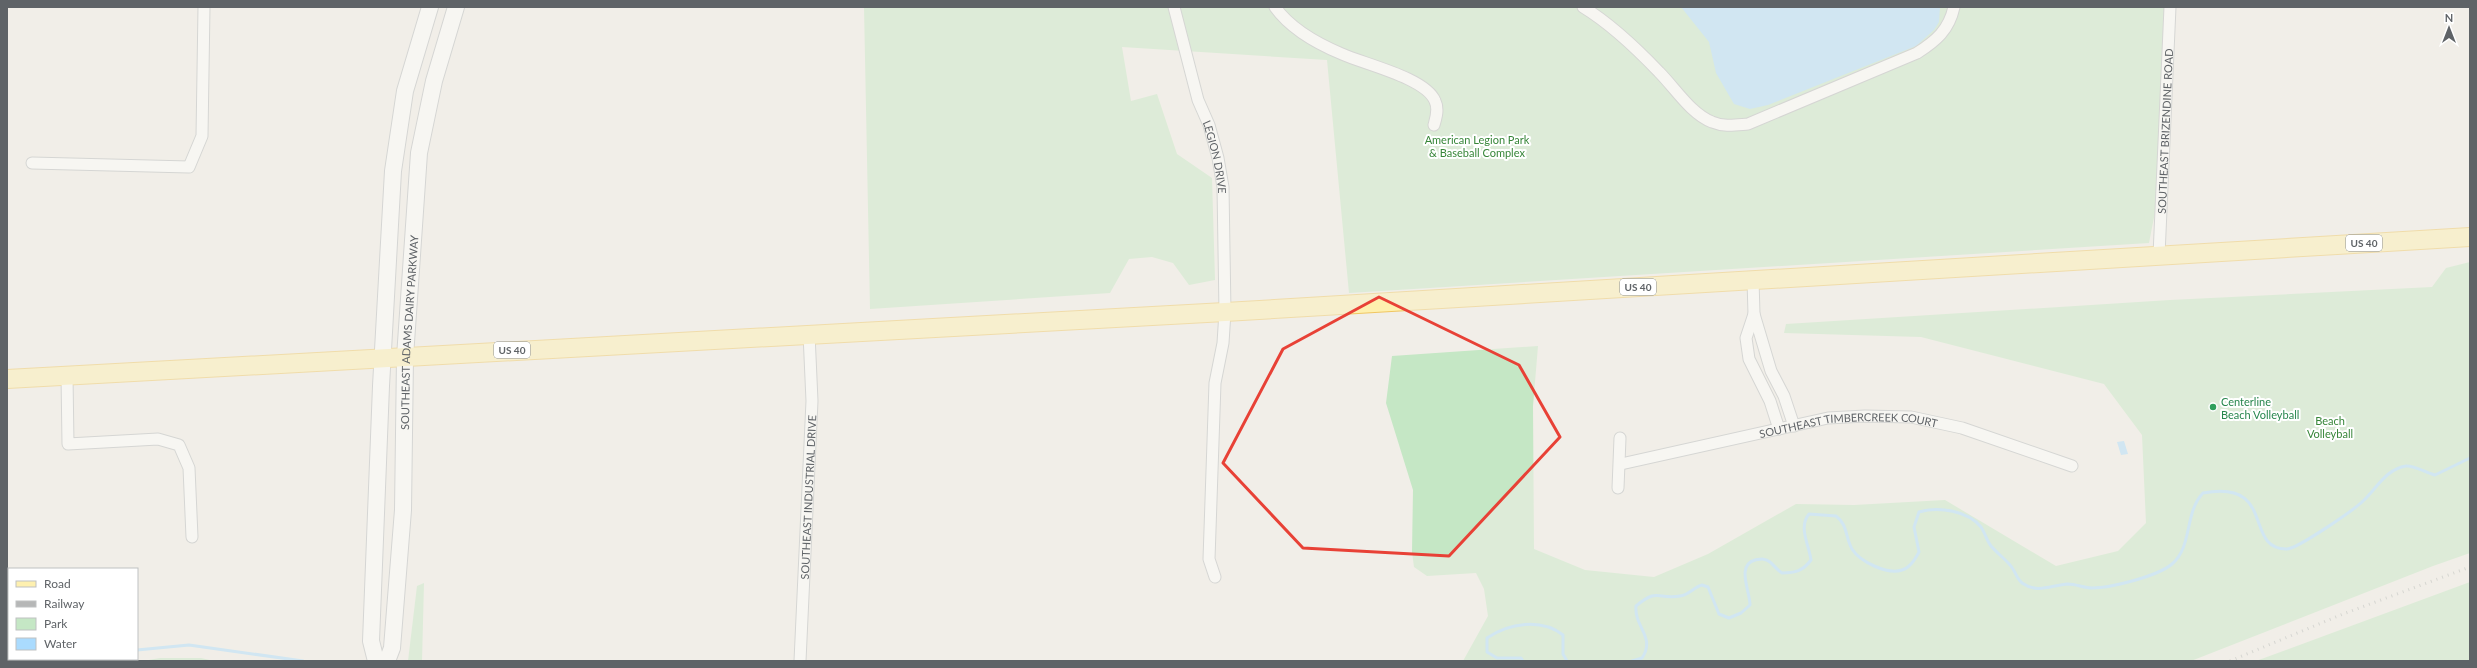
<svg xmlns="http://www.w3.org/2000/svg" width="2477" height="668" font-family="Lato,sans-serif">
<rect width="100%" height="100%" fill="#f1eee8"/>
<g fill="#c5e7c5">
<path d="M864,7H2170L2163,171L2149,243L1349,293L1327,60L1122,47L1131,101L1157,94L1177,154L1212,178L1215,280L1189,285L1173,263L1152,257L1129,259L1110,293L870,309Z"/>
<path d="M2470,262V553L2433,566L2191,661H1463L1488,616L1484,589L1476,573L1427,576L1414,567L1412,552L1413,490L1386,403L1392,356L1538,346L1533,406L1534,549L1585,570L1654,577L1708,554L1796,504L1854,505L1945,500L2056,566L2118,551L2146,523L2142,435L2104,384L1921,337L1784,333L1786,324L2170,300L2432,287L2446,268Z"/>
<path d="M2470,582V661H2256Z"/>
<path d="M424,583L422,661H408L417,586Z"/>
<path d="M160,658H201L214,661H143Z"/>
</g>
<g fill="#aadbfe">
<path d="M1681,7H1940L1939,22L1934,30L1916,46L1768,105L1750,109L1734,104L1716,73L1709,42Z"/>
<path d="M2124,441L2128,454L2121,455L2117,442Z"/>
</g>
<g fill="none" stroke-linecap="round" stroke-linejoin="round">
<g stroke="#aadbfe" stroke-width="3">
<path d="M137,650L189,645L303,661"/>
<path d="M71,661L76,659"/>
<path d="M1523,661L1521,658H1497L1487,652V638C1509,623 1541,618 1563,635V654L1567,661"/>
<path d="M1632,661L1642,658C1656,637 1634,627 1636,606C1659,587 1657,600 1680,596C1689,595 1694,587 1702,585L1708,587L1719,614L1729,618L1741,613L1750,605C1750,591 1736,565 1755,560C1761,559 1765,558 1770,562C1774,565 1777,570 1782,573C1795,573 1803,571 1811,560C1809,545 1798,527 1809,514L1836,516C1848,525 1845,537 1852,549C1860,562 1888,575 1902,570C1910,568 1915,559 1919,552L1914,527L1919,512C1939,506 1968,511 1981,527C1985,533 1987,541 1991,546C1997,553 2004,558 2010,565C2015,570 2016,578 2022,583C2038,594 2051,585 2068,584C2076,584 2084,588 2092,588C2111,588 2158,576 2172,564C2193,546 2184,513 2203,493C2277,479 2243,550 2287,549C2297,549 2354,510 2363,501C2377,488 2386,469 2406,466C2413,465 2427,473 2435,475L2470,458"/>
</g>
<g stroke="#b5b8bc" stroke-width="13">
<g id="minor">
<path id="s1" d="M1174,7L1198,100L1209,125L1218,158L1223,187L1225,312L1223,343L1215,383L1209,559L1215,577"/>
<path d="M1275,7C1290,28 1318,44 1342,54C1364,64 1426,78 1435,101C1439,109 1436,118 1434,125"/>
<path d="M1583,7C1611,24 1637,49 1659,72C1675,88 1691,114 1712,122C1724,127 1735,125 1748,124L1917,53C1936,41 1949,30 1954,7"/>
<path d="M32,163L189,167L202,136L204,7"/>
<path id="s2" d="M2159,255L2170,7"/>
<path d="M1753,280L1754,314L1746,338L1749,359L1770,401L1779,429"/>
<path d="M1754,314L1771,371L1784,396L1794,426"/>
<path d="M67,376L68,444L158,439L179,445L189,468L192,537"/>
<path id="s3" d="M1621,464L1828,418L1865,416L1911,417L1962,428L2072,466"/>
<path d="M1618,488L1620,438"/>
<path id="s4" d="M800,661L812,401L809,334"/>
</g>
</g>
<g stroke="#b4b7bc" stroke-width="18">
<g id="secondary">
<path d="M376,661L371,641L381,386L393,171L405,91L430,7"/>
<path id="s5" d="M387,661L392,648L403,510L405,357L419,153L434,81L456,7"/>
</g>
</g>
<g stroke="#f0c661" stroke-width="20">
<path id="primary" d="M7,379L1225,312L2470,237"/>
</g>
<use href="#minor" stroke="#fff" stroke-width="11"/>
<use href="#secondary" stroke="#fff" stroke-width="16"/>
<use href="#primary" stroke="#fef0af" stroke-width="18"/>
<path stroke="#b6b7b7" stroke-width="3" stroke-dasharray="1 5" stroke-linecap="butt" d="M2230,661L2343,614L2470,567"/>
</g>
<path d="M0 0H2477V668H0ZM1379,297L1519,365L1560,437L1449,556L1303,548L1223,463L1283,349Z" fill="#f1eee8" fill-opacity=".55" fill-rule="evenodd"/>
<path fill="none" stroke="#e84136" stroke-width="3" stroke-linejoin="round" d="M1379,297L1519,365L1560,437L1449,556L1303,548L1223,463L1283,349Z"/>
<circle fill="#2e9e5b" stroke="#fff" stroke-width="1.5" cx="2213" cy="407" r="4"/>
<g text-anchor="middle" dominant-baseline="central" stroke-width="4" stroke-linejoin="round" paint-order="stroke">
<g fill="#fff" stroke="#8f9295" stroke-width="1">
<rect x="2346" y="235" width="36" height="16" rx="3"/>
<rect x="1620" y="279" width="36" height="16" rx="3"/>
<rect x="494" y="342" width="36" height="16" rx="3"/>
</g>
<g font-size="10" font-weight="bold" fill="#5f6367">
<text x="2364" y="243">US 40</text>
<text x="1638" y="287">US 40</text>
<text x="512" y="350">US 40</text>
</g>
<g font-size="11" fill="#5f6367" stroke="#fff">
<text stroke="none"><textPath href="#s2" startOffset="124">SOUTHEAST BRIZENDINE ROAD</textPath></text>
<text stroke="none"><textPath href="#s1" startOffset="156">LEGION DRIVE</textPath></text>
<text stroke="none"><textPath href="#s5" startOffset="330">SOUTHEAST ADAMS DAIRY PARKWAY</textPath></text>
<text stroke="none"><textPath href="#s3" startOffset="232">SOUTHEAST TIMBERCREEK COURT</textPath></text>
<text stroke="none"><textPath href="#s4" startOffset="164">SOUTHEAST INDUSTRIAL DRIVE</textPath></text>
</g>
<g font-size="11" fill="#378639" stroke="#fff">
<text x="1477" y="139">American Legion Park<tspan x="1477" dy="13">&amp; Baseball Complex</tspan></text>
<text x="2330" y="420">Beach<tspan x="2330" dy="13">Volleyball</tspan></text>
</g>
<g font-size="11" fill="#27864d" stroke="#fff" text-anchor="start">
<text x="2221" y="401">Centerline<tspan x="2221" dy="13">Beach Volleyball</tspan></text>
</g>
</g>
<rect width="2477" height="668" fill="none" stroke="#5f6367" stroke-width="16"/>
<rect x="8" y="568" width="130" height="92" fill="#ffffff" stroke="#bfc1c2"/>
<rect x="16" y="581" width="20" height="6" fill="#fef0af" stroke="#bfc1c2"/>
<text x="44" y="588" font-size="12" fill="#5f6367">Road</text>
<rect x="16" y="601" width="20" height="6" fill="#b6b7b7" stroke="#bfc1c2"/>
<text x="44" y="608" font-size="12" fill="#5f6367">Railway</text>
<rect x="16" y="618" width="20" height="12" fill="#c5e7c5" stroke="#bfc1c2"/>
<text x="44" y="628" font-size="12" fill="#5f6367">Park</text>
<rect x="16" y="638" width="20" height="12" fill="#aadbfe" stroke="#bfc1c2"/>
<text x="44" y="648" font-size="12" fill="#5f6367">Water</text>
<g transform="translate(2449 28)" stroke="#ffffff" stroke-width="3" paint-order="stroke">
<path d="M0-3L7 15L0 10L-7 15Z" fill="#5f6367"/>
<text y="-6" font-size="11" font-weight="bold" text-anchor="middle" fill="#5f6367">N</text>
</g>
</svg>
